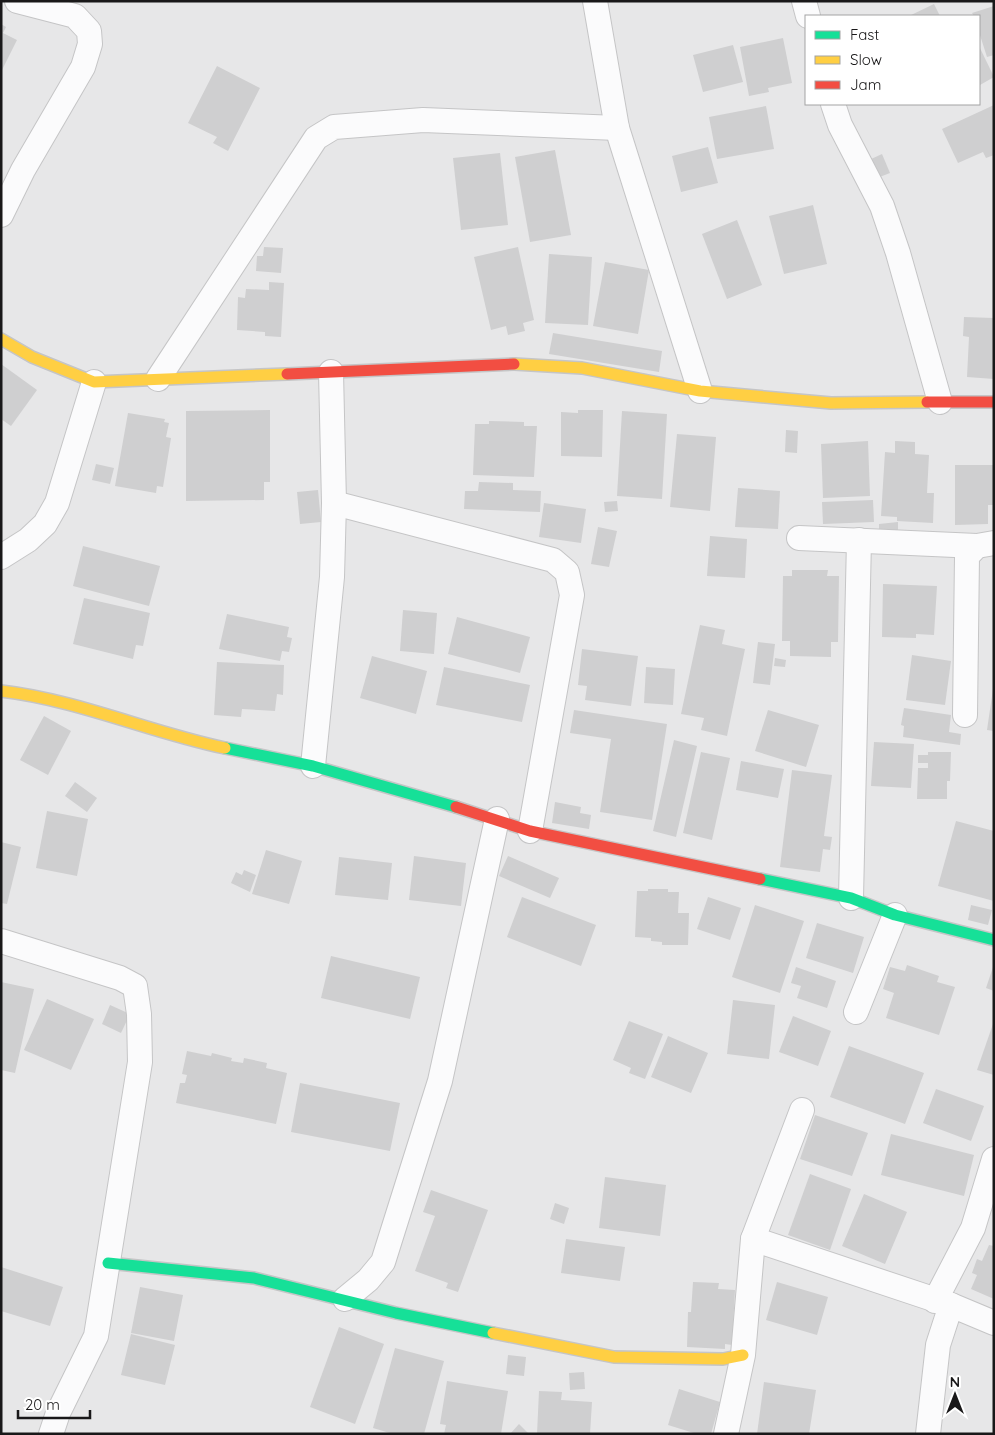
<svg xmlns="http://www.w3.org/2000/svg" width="995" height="1435" font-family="Quicksand,sans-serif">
<rect width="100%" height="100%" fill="#e7e7e8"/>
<g fill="#cfcfd0">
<path d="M934,4L940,16H909Z"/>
<path d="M994,6V55L987,57L979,32V16H974L972,13Z"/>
<path d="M1,24L6,27L3,33L17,40L1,72Z"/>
<path d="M783,38L792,83L768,88L769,92L749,96L740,47Z"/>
<path d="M733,45L743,82L703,92L693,55Z"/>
<path d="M979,46L994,77L980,85L979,81Z"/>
<path d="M217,66L260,88L228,151L213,143L217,137L188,123Z"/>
<path d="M994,105V155L986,158L983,152L958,163L942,129Z"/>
<path d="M766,106L774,149L717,159L709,117Z"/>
<path d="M708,147L718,183L681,192L672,156Z"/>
<path d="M555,150L571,235L530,242L515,157Z"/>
<path d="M500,153L508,225L461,230L453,158Z"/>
<path d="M882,154L890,173L877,178L869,160Z"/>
<path d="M813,205L827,264L784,274L769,216Z"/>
<path d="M737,220L762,285L727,299L702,234Z"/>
<path d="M264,247L283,248L281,273L256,271L257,256H263Z"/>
<path d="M518,247L534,320L523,323L525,331L508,335L506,326L491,330L474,257Z"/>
<path d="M549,254L592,257L588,325L545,323Z"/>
<path d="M605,262L649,270L638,334L593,326Z"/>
<path d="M269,282L284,283L281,337L265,336V332L237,330L238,297L245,298L246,289L269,290Z"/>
<path d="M964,317L994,318V379L967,377L969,337L963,336Z"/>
<path d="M553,333L662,351L659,372L549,354Z"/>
<path d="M1,364L37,390L11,426L1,419Z"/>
<path d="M270,410V482H264V500L186,501V411Z"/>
<path d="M578,410H603L602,457L561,456V412L578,413Z"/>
<path d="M622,411L667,414L662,499L617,496Z"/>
<path d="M128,413L165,419L164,422L169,423L166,437L171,438L163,487L157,486L156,493L115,486Z"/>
<path d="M489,421L524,422V426H537L534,477L473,475L475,424H489Z"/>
<path d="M786,430L798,431L797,453L785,452Z"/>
<path d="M677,434L716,437L710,511L670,507Z"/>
<path d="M868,441L870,496L823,498L821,444Z"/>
<path d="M895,441L915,442V454L929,455L927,493H934L933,523L897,521V517L881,516L885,452L895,453Z"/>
<path d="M96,464L114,468L110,484L92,480Z"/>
<path d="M955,465H994V505H988V524L955,525Z"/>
<path d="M479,482L513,483V490L541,491L540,512L464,509L465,491H478Z"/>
<path d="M738,488L780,491L778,529L735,527Z"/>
<path d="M318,490L321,522L300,524L297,492Z"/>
<path d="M873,500L874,522L823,524L822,502Z"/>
<path d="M617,501L618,511L605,512L604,502Z"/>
<path d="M544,503L586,509L581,543L539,537Z"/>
<path d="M898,522V531L879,532V524Z"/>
<path d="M598,527L617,531L609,567L591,564Z"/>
<path d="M710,536L747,539L745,578L707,576Z"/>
<path d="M83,546L160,566L149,606L73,586Z"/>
<path d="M792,570H828L827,576H839L838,642H831V657L790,656V641H782L783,576H792Z"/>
<path d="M883,584L937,586L934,635L916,634V638L882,637Z"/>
<path d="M84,598L150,613L143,646L136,645L133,659L73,644Z"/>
<path d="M403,610L437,613L434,654L400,651Z"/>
<path d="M227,614L289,627L287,637L292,638L289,652L282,651L280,661L219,649Z"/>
<path d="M457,617L530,637L520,673L448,654Z"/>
<path d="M700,625L725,630L722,644L745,649L727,736L701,730L704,718L681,714Z"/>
<path d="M758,642L775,644L770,685L753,683Z"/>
<path d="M582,649L638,656L631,706L585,700L587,686L578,685Z"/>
<path d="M912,655L951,661L945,705L906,700Z"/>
<path d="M372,656L427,671L416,714L360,698Z"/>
<path d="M775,658L786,660L785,667L774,666Z"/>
<path d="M217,662L284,665L283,695L277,694L275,711L242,709L241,717L214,715Z"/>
<path d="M444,667L530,685L522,722L436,705Z"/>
<path d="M646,667L675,669L673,705L644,703Z"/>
<path d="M993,689H994V731L987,730Z"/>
<path d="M904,708L951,715L949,732L961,734L960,745L903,737L904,726L901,725Z"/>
<path d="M574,710L667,724L652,820L600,812L611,739L570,733Z"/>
<path d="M768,710L819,725L806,767L755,751Z"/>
<path d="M44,716L71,731L48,775L20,760Z"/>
<path d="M674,740L697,746L676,837L653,831Z"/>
<path d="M874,742L914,744L911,788L871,786Z"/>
<path d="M701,752L730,758L712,840L683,833Z"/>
<path d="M928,752H951L950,781H947V799H917L918,768H928V763H918V755H928Z"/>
<path d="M741,761L784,769L778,798L736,790Z"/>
<path d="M792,770L832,775L824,836L832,837L830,850L823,849L820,872L780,867Z"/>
<path d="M75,782L97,798L87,812L65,796Z"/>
<path d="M555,802L581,807L580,813L591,815L589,829L552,823Z"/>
<path d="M47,811L88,819L77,876L36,868Z"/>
<path d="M956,821L994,831V901L938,886Z"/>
<path d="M1,842L21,847L7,904L1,903Z"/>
<path d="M266,850L302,861L289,904L252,894Z"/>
<path d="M414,856L466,863L461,906L409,900Z"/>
<path d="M508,856L559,878L550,898L499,876Z"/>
<path d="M339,857L392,863L388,900L335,895Z"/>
<path d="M244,870L256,875L250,892L231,883L236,872L242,875Z"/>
<path d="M648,889H668V892H679L678,913H689L688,945H662V942L651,941V938L635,937L637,891H648Z"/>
<path d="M522,897L596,925L581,966L507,937Z"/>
<path d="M708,897L741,908L730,940L697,929Z"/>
<path d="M755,905L804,921L780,993L732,977Z"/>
<path d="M971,905L992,910L988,925L968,920Z"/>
<path d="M817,923L864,937L853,973L806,958Z"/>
<path d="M331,956L420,977L410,1019L321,998Z"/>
<path d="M994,964V991L986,988Z"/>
<path d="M907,965L939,976L937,982L955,987L939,1035L886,1018L894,993L883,989L890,967L905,971Z"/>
<path d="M796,967L836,981L827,1008L797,998L801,986L791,983Z"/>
<path d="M1,982L34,989L15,1073L1,1070Z"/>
<path d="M47,999L94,1019L71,1070L24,1050Z"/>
<path d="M733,1000L775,1005L769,1059L727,1054Z"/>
<path d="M110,1005L130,1014L121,1033L102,1024Z"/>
<path d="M793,1016L831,1031L818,1066L779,1052Z"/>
<path d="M629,1021L663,1034L645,1079L629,1073L631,1068L613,1060Z"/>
<path d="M994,1021V1075L977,1070Z"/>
<path d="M668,1036L708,1053L691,1093L651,1077Z"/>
<path d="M849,1046L924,1073L905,1124L830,1097Z"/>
<path d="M187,1051L211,1056L212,1053L232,1058L231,1061L243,1063L244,1058L267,1063L266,1068L287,1073L276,1124L176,1103L180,1083H185L187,1075L182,1074Z"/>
<path d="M300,1083L400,1103L390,1151L291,1132Z"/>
<path d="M936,1089L984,1106L971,1141L923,1123Z"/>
<path d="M815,1115L868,1133L852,1176L800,1159Z"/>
<path d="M891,1134L974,1155L964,1196L881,1175Z"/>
<path d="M810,1174L851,1189L830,1250L788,1235Z"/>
<path d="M605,1177L666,1185L660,1236L599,1228Z"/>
<path d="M431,1190L488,1210L458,1292L446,1288L448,1283L415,1271L435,1216L423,1212Z"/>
<path d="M864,1194L907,1212L885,1264L842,1246Z"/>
<path d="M555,1203L569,1208L564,1224L550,1219Z"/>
<path d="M566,1239L625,1247L620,1281L561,1273Z"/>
<path d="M989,1245L994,1246V1299L971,1289L977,1275L972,1273L977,1259L982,1261Z"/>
<path d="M1,1267L63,1287L50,1326L1,1311Z"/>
<path d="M693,1282L719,1283L718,1289L735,1290L732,1345L725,1344V1349L687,1347L688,1312H691Z"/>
<path d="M777,1282L828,1297L817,1335L766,1320Z"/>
<path d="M140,1287L183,1295L174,1341L131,1333Z"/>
<path d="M339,1327L384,1344L355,1424L310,1407Z"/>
<path d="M131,1334L175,1345L165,1385L121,1375Z"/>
<path d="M395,1348L444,1361L424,1434H393L373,1428Z"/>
<path d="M508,1355L526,1357L524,1376L506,1374Z"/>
<path d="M584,1372L585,1389L570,1390L569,1373Z"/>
<path d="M447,1381L508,1391L501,1434H444L446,1425L440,1424Z"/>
<path d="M764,1382L816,1390L809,1434H757Z"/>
<path d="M679,1389L720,1402L711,1434H697L668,1425Z"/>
<path d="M539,1391L562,1392L561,1400L592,1402L590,1434H537Z"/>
<path d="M519,1424L529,1434H510Z"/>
</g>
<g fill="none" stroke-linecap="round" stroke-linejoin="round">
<g stroke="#c5c5c6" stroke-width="26">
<g id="street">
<path d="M595,1L617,128L700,391"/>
<path d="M804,1L808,16"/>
<path d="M833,104L840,125L882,206L898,253L940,402"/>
<path d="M1,215L23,170L83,67L90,44L89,31L75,16L17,1"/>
<path d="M158,379L316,138L334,127L423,120L617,128"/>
<path d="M334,503L553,560L567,572L572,595L530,831"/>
<path d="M799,538L977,546"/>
<path d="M1,557L28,540L45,524L57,503L94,382"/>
<path d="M965,715L967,556L977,546L994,543"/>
<path d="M313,766L332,577L334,503L331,372"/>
<path d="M851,898L859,540"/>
<path d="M1,941L120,978L135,986L139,1014L140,1062L96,1336L58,1413L51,1434"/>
<path d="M856,1012L895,915"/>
<path d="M753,1239L951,1305L994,1323"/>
<path d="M345,1299L368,1280L383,1262L440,1081L497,819"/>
<path d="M935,1301L973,1228L994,1159"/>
<path d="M726,1434L743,1355L753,1239L802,1110"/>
<path d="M928,1434L938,1345L951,1305"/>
</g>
</g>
<g stroke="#c5c5c6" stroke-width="14">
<g id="fast">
<path d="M225,748L313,766L456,807"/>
<path d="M760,879L851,898L895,915L994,940"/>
<path d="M108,1263L254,1278L396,1313L493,1333"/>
</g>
</g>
<g stroke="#c5c5c6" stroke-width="14">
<g id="slow">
<path d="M1,339L32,357L94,382L287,374"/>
<path d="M514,364L582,368L700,391L831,403L927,402"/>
<path d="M1,691C78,700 149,732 225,748"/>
<path d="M493,1333L614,1357L723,1359L743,1355"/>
</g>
</g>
<g stroke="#c5c5c6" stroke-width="14">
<g id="jam">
<path d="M287,374L514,364"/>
<path d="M927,402H994"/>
<path d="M456,807L530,831L760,879"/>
</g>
</g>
<use href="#street" stroke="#fbfbfc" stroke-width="24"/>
<use href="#fast" stroke="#16e098" stroke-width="11"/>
<use href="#slow" stroke="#ffcf43" stroke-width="11"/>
<use href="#jam" stroke="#f24e42" stroke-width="11"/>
</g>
<rect width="995" height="1435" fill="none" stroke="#191819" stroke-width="5"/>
<rect x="805" y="15" width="175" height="90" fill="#ffffff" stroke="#a3a3a3"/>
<rect x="815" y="31" width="25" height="8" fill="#16e098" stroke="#a3a3a3"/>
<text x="850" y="40" font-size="15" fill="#191819">Fast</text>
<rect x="815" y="56" width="25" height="8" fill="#ffcf43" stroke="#a3a3a3"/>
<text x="850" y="65" font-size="15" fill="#191819">Slow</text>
<rect x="815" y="81" width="25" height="8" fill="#f24e42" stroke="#a3a3a3"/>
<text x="850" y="90" font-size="15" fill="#191819">Jam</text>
<g transform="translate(955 1395)" stroke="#ffffff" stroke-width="4" paint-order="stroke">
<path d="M0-4L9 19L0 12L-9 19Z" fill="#191819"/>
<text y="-8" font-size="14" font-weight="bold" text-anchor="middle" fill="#191819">N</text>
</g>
<path d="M18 1410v8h72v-8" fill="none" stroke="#191819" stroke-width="2.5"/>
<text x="25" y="1410" font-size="15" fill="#191819" stroke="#ffffff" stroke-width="4" paint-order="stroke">20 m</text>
</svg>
